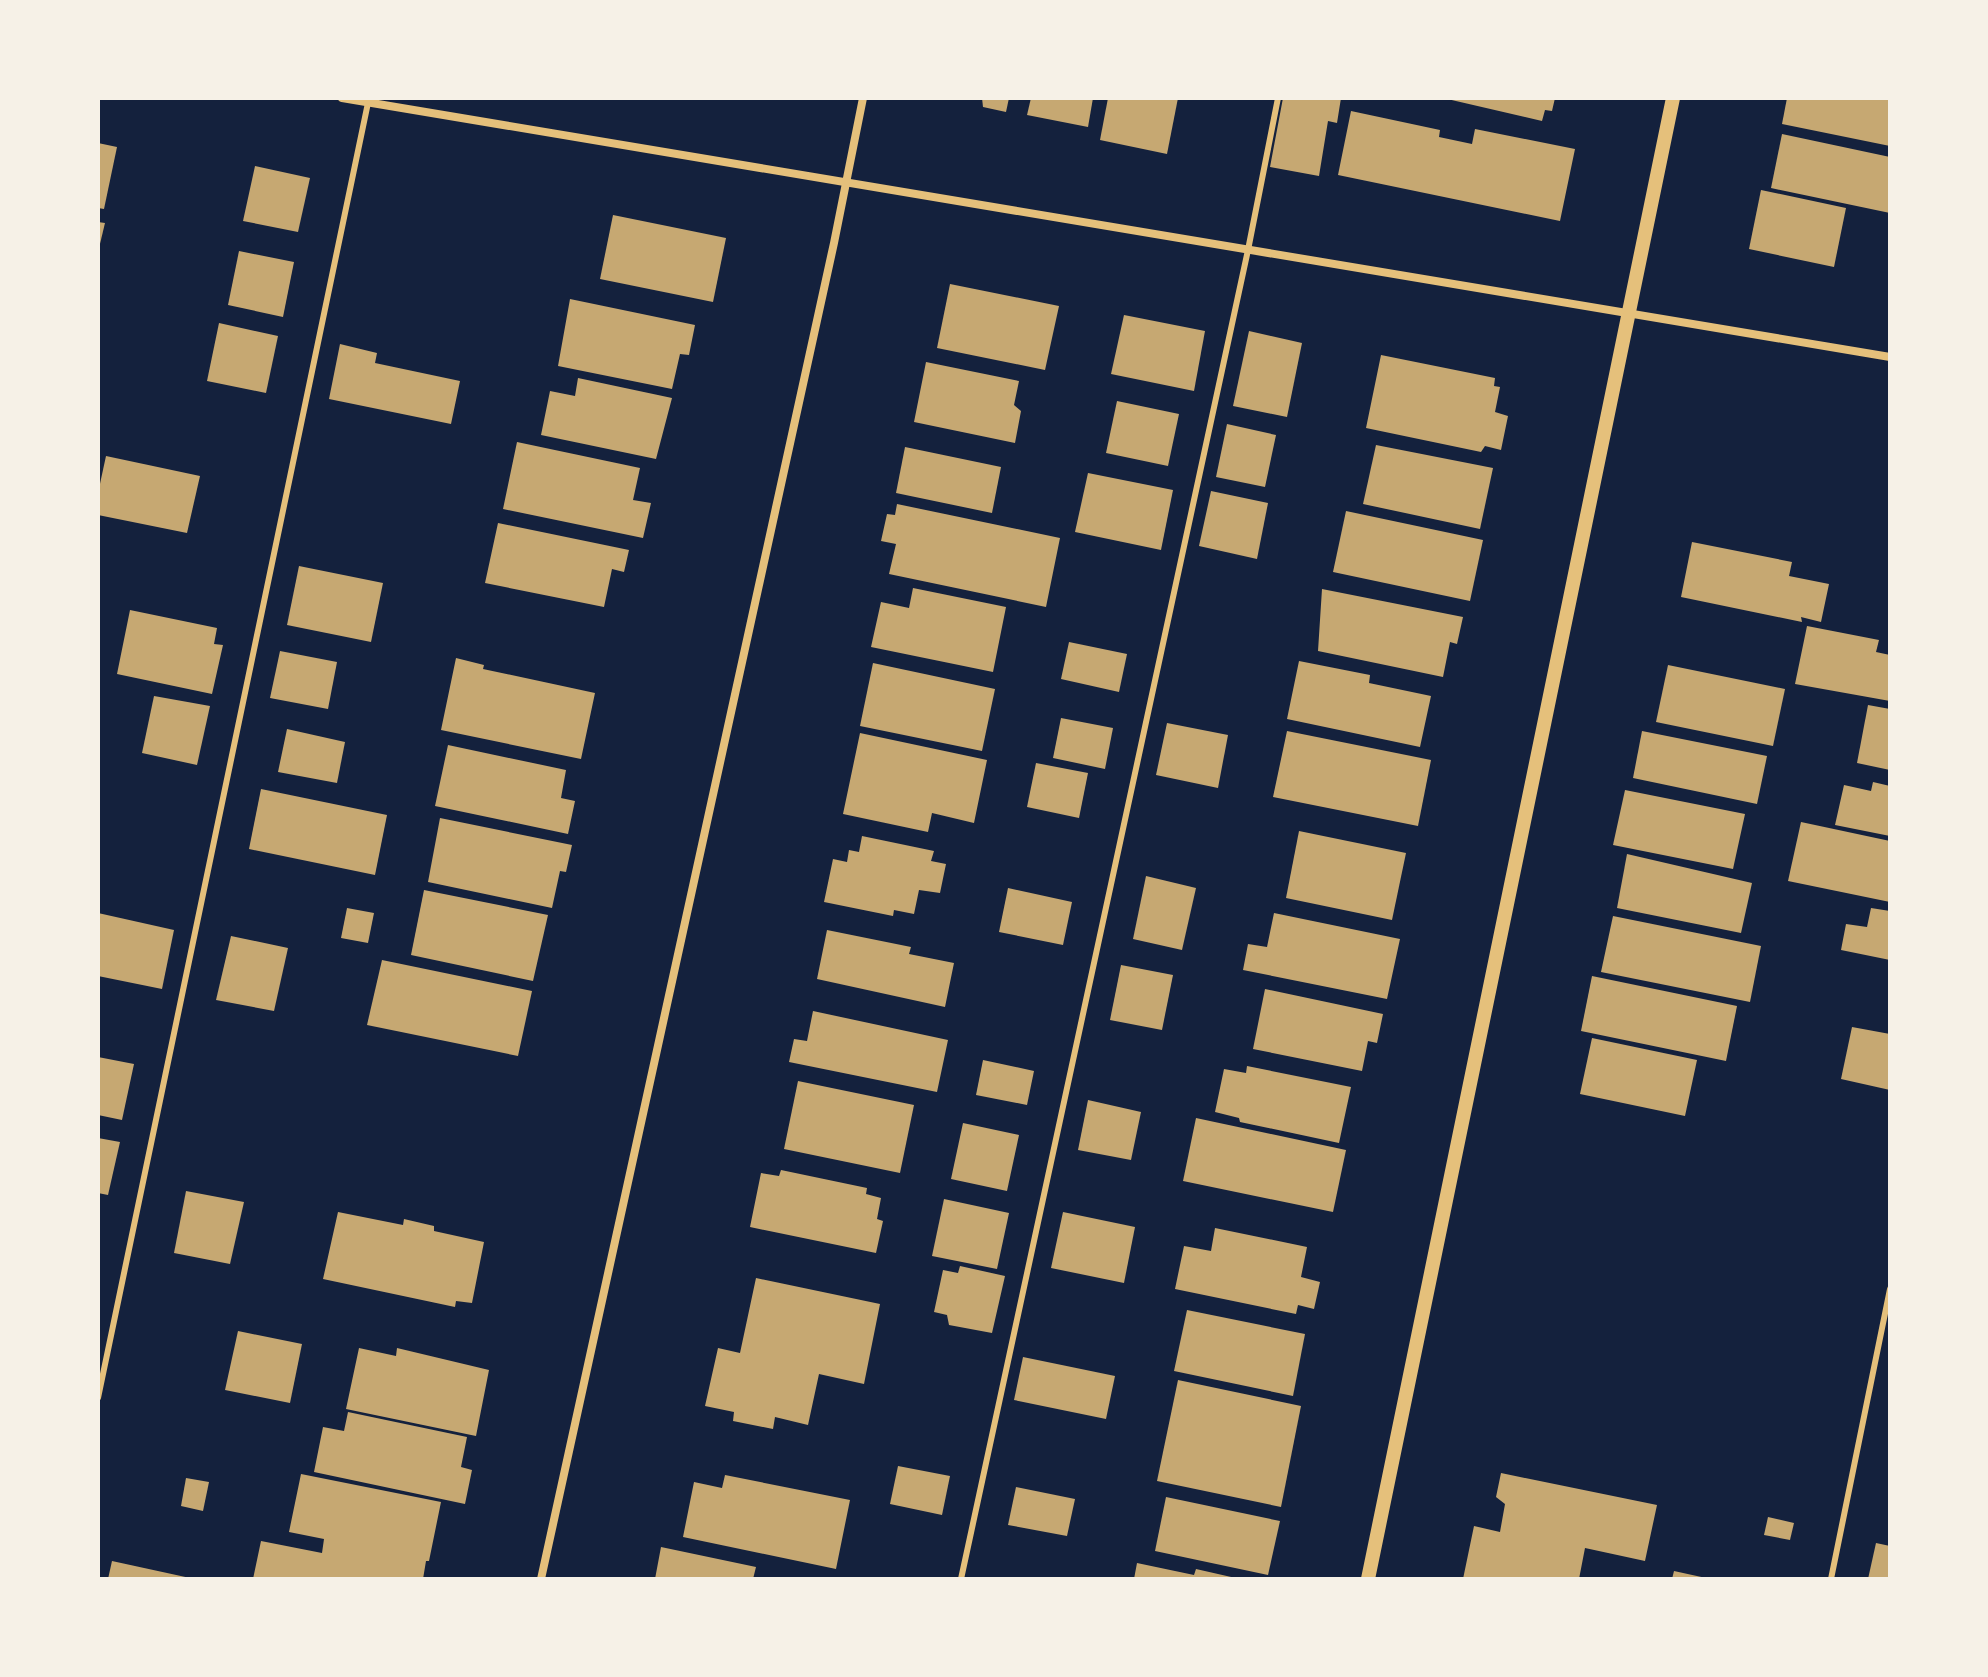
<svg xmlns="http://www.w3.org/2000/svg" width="1988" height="1677" font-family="Arial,sans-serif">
<rect width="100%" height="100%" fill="#14213d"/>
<g fill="#c6a872">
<path d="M982,98H1009L1006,112L983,107Z"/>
<path d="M1031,98H1093L1088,127L1027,115Z"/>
<path d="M1108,98H1178L1167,154L1100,140Z"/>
<path d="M1283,98H1341L1337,123L1328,121L1319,176L1270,167Z"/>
<path d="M1443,98H1555L1552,111L1545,110L1542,121Z"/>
<path d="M1787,98H1890V146L1782,124Z"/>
<path d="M1351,111L1440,130L1439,137L1472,144L1475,129L1575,149L1560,221L1338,175Z"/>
<path d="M1782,134L1890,157V213L1771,188Z"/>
<path d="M98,143L117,147L104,209L98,208Z"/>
<path d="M255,166L310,178L298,232L243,221Z"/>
<path d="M1761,190L1846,208L1834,267L1749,249Z"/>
<path d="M613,215L726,238L713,302L600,279Z"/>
<path d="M98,222L105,223L99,248H98Z"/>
<path d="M239,251L294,262L283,317L228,305Z"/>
<path d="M950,284L1059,306L1045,370L937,348Z"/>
<path d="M570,299L695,325L689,355L680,354L672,389L558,366Z"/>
<path d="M1124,315L1205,331L1194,391L1111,374Z"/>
<path d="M219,323L278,336L266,393L207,381Z"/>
<path d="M1249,331L1302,343L1287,417L1233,406Z"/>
<path d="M340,344L377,353L375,363L460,381L451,424L329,399Z"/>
<path d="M1381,355L1495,378L1494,386L1500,387L1495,412L1508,416L1501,450L1485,446L1481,452L1366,428Z"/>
<path d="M926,362L1019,381L1014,405L1021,411L1015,443L914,422Z"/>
<path d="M578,378L672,398L656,459L541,435L550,391L575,396Z"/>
<path d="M1117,401L1179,414L1168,466L1106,453Z"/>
<path d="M1227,424L1276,435L1265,487L1216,477Z"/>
<path d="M517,442L640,468L633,500L651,503L643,538L503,509Z"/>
<path d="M1376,445L1493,468L1480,529L1363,504Z"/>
<path d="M905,447L1001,467L992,513L896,493Z"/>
<path d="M106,456L200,476L187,533L98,515V493Z"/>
<path d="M1088,473L1173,490L1161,550L1075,532Z"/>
<path d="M1211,491L1268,503L1257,559L1199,546Z"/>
<path d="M897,504L1060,538L1046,607L889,574L896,544L881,541L887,514L895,515Z"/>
<path d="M1346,511L1483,540L1470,601L1333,572Z"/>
<path d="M498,523L629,550L624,572L612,569L604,607L485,583Z"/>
<path d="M1692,542L1792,562L1789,576L1829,584L1821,622L1801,617L1802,622L1681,597Z"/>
<path d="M299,566L383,583L371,642L287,625Z"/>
<path d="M913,588L1006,607L993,672L871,647L881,602L909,608Z"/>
<path d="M1322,589L1463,617L1457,644L1450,642L1443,677L1318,651Z"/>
<path d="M130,610L217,628L214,644L223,645L212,694L117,674Z"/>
<path d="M1807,626L1879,640L1876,652L1890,655V701L1795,684Z"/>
<path d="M1069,642L1127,654L1119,692L1061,679Z"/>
<path d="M280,651L337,662L328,709L270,698Z"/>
<path d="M456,658L484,665L483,669L595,693L581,759L441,730Z"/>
<path d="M1299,661L1370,675L1369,683L1431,696L1420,747L1287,719Z"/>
<path d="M873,663L995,689L982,751L860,726Z"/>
<path d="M1668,665L1785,689L1773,746L1656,722Z"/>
<path d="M154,696L210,706L197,765L142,753Z"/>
<path d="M1868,705L1890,709V770L1857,763Z"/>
<path d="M1061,718L1113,728L1105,769L1053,758Z"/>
<path d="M1167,723L1228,735L1218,788L1156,775Z"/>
<path d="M287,729L345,742L337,783L278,772Z"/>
<path d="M1287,731L1431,760L1418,826L1273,797Z"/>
<path d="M1642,731L1767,756L1757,804L1633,778Z"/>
<path d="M860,733L987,760L974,823L932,813L928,832L843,814Z"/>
<path d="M448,745L566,770L561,798L575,801L568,834L435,806Z"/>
<path d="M1036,763L1088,773L1079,818L1027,807Z"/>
<path d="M1873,782L1890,786V836L1835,825L1844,785L1871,791Z"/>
<path d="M261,789L387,815L375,875L249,849Z"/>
<path d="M1625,790L1745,814L1733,869L1613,845Z"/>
<path d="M440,818L572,845L566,872L560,871L552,908L428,882Z"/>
<path d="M1801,822L1890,841V902L1788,881Z"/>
<path d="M1299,831L1406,853L1392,920L1286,898Z"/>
<path d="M862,836L934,851L931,861L946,864L940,893L919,890L914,914L894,910L893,916L824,902L833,859L847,862L849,850L859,852Z"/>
<path d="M1627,854L1752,883L1741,933L1617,908Z"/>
<path d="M1146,876L1196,888L1182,950L1133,939Z"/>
<path d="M1008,888L1072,902L1063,945L999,932Z"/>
<path d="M424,890L548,915L533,981L411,955Z"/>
<path d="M347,908L374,913L368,943L341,938Z"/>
<path d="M1871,908L1890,911V960L1841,950L1846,924L1867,927Z"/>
<path d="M98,913L174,930L162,989L98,976Z"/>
<path d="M1274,913L1400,939L1387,999L1243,970L1248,944L1267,947Z"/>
<path d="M1613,916L1761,946L1750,1002L1601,972Z"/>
<path d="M827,930L911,947L909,954L954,963L945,1007L817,979Z"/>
<path d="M231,936L288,948L274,1011L216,1000Z"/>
<path d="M382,960L532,991L518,1056L367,1025Z"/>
<path d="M1121,965L1173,975L1162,1030L1110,1020Z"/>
<path d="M1592,976L1737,1006L1726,1061L1581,1031Z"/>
<path d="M1265,989L1383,1014L1377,1043L1368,1041L1362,1071L1253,1049Z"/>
<path d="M813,1011L948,1040L937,1092L789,1062L794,1039L807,1041Z"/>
<path d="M1852,1027L1890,1034V1090L1841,1079Z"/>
<path d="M1592,1038L1697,1060L1685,1116L1580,1094Z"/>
<path d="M98,1057L134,1064L122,1120L98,1115Z"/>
<path d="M983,1060L1034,1071L1027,1105L976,1095Z"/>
<path d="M1247,1066L1351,1087L1339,1143L1240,1122L1239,1118L1215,1112L1224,1069L1246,1073Z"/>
<path d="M798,1081L914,1105L900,1173L784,1149Z"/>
<path d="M1088,1100L1141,1112L1131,1160L1078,1150Z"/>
<path d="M1196,1118L1346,1150L1333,1212L1183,1181Z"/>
<path d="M963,1123L1019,1135L1007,1191L951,1179Z"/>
<path d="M98,1138L120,1142L108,1195L98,1193Z"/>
<path d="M781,1170L867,1188L866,1194L881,1198L877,1219L883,1221L876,1253L750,1227L761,1173L779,1176Z"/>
<path d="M186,1191L244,1202L230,1264L174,1253Z"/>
<path d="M944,1199L1009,1213L997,1269L932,1256Z"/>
<path d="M338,1212L403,1225L404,1219L434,1226V1231L484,1242L472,1303L456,1301L455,1307L323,1279Z"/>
<path d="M1063,1212L1135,1227L1124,1283L1051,1268Z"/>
<path d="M1215,1228L1307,1247L1301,1277L1320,1282L1314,1309L1298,1305L1296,1314L1175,1289L1184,1246L1211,1251Z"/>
<path d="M960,1266L1005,1276L992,1333L949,1325L947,1315L934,1312L943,1270L958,1273Z"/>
<path d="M756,1278L880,1304L864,1384L819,1374L808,1425L775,1417L773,1429L733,1421L734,1412L705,1406L718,1348L740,1353Z"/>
<path d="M1187,1310L1305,1334L1293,1396L1174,1371Z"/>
<path d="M238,1331L302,1344L290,1403L225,1390Z"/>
<path d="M359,1348L396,1356L397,1348L489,1370L476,1436L346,1409Z"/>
<path d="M1023,1357L1115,1376L1106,1419L1014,1400Z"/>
<path d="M1178,1380L1301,1406L1281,1507L1157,1481Z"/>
<path d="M348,1412L467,1437L461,1467L472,1470L465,1504L314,1472L323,1427L344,1431Z"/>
<path d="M898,1466L950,1476L942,1515L890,1504Z"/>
<path d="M1501,1473L1657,1505L1645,1561L1585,1548L1579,1579H1463L1474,1526L1500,1532L1505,1504L1496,1497Z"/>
<path d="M301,1474L441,1502L429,1561H426L423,1579H253L261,1541L322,1553L324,1539L289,1532Z"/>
<path d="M725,1475L850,1500L836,1569L683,1537L694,1482L722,1488Z"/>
<path d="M186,1478L209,1482L203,1511L181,1506Z"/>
<path d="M1016,1487L1075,1499L1067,1536L1008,1525Z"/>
<path d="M1166,1497L1280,1521L1268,1575L1155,1551Z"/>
<path d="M1768,1517L1794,1523L1790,1540L1764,1535Z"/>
<path d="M1876,1543L1890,1546V1579H1868Z"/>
<path d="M661,1547L756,1567L753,1579H655Z"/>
<path d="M112,1561L190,1578V1579H108Z"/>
<path d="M1137,1563L1194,1575L1196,1569L1240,1579H1134Z"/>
<path d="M1674,1571L1706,1578V1579H1672Z"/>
</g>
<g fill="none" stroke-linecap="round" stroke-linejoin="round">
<g stroke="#e5c07b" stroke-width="6">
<path d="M98,1398L369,98"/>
<path d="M961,1579L1248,250L1278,98"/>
<path d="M1831,1579L1890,1289"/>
</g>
<g stroke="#e5c07b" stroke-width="8">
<path d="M342,98L1890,357"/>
<path d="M541,1579L834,243L863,98"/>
</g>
<path stroke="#e5c07b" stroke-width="14" d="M1368,1579L1673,98"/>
</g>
<rect width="1988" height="1677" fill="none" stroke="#f6f1e7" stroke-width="200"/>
</svg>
